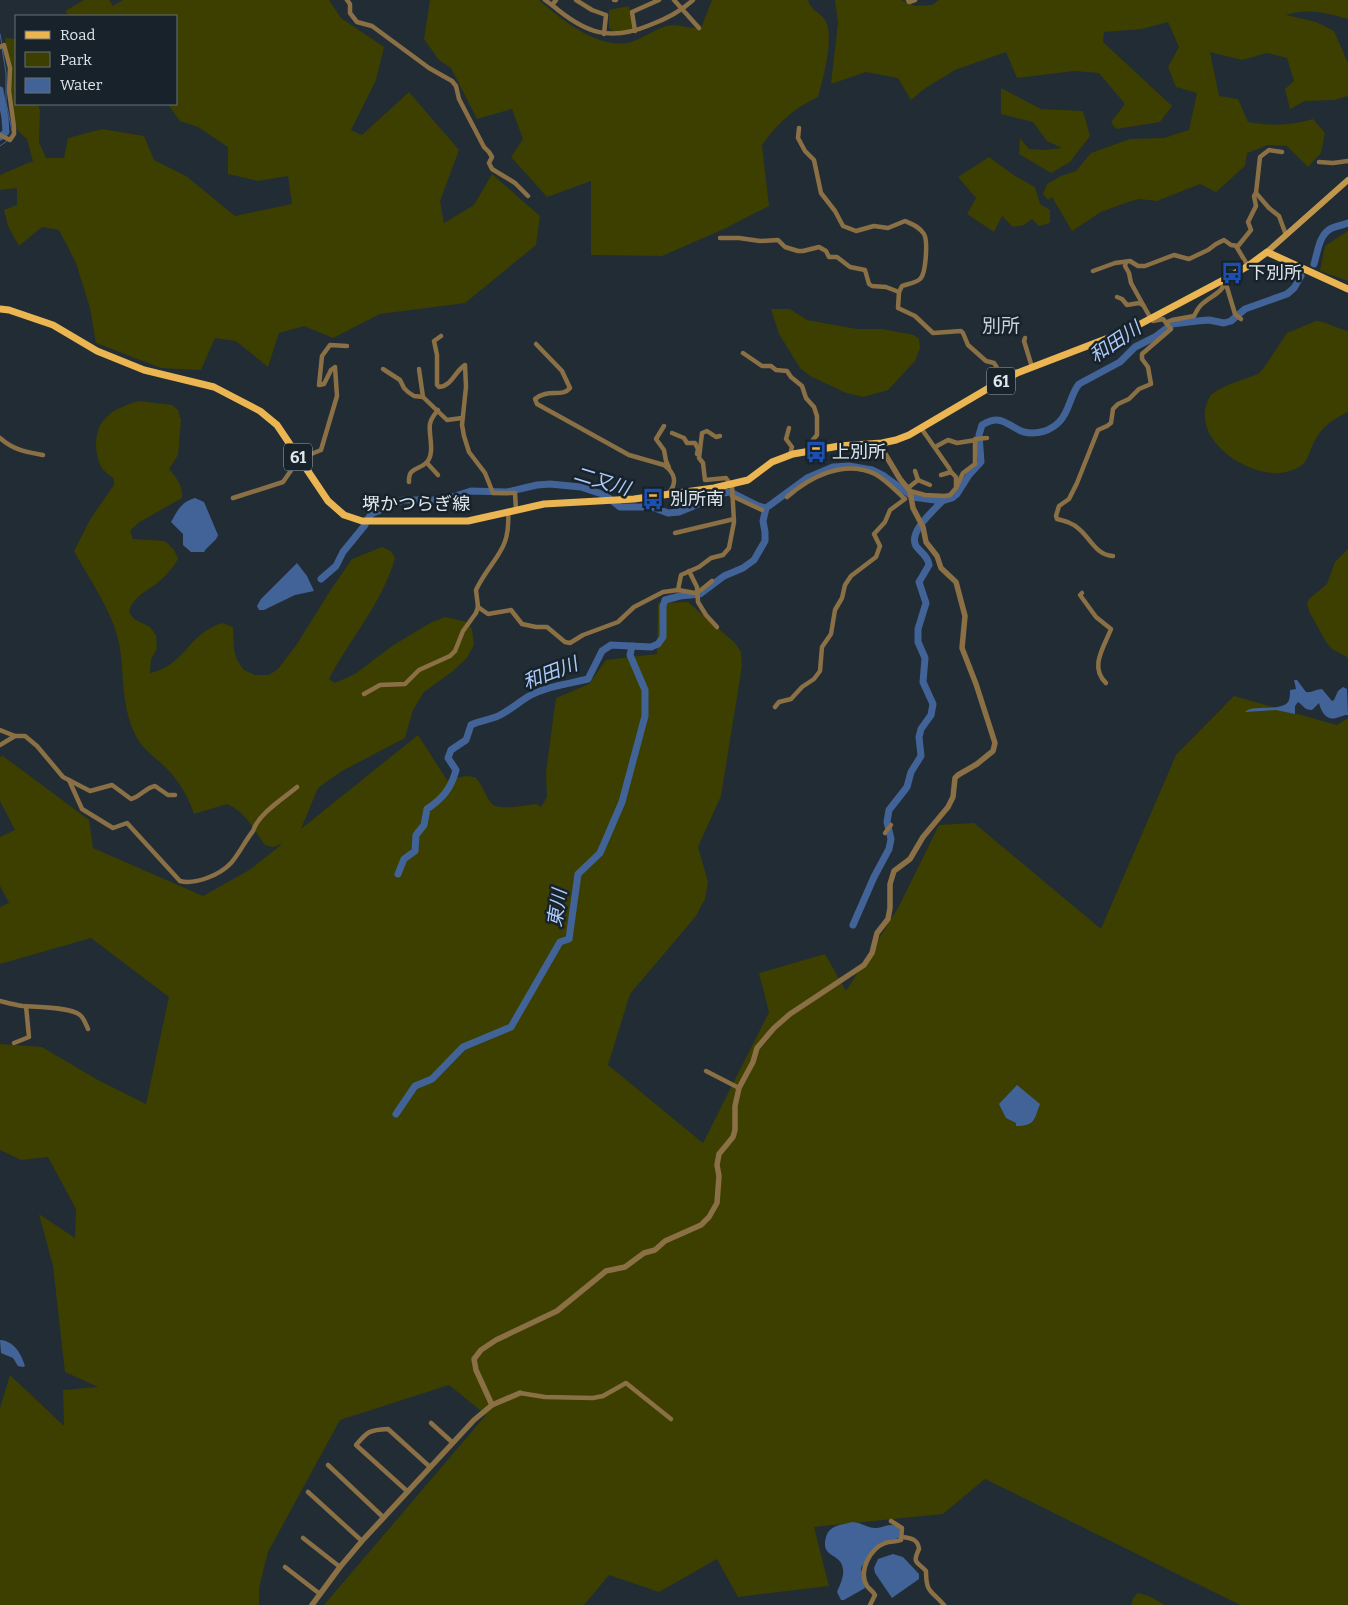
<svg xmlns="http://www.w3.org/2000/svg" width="1348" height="1605" font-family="Bitter,'Noto Sans JP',serif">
<rect width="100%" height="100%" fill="#212c34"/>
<g fill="#3c3f00">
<path d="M84,0H109L113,6L123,0H329L341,18L384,47L376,80L351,130L362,135L409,92L459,150L440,201L444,223L474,205L492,174L540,216L536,245L465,303L380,314L333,338L304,326L279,333L268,367L236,341L215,338L201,370L161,368L96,343L90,308L76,263L59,230L42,227L19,246L8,226L4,210L17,205V188L0,190V175L33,161L27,139L18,131L12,112L5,38L16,39V104H38L40,111L39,142L46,158H64L68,138L102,129L144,136L154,160L186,176L235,216L292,204L288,176L258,181L228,174V147L198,127L180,121L168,104H176V16H69L65,11Z"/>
<path d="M430,0H539C561,19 599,51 631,42C643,38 654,30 666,26C678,23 689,29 701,28L712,0H808C810,10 820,12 825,20C835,34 823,80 818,97C793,109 779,122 762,145L769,206L726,228L662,256L591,255V181L547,197L511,157L523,139L512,109L477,119L451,68L439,60L424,39Z"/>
<path d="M835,0H901L915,6L932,5L939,0H1348V19C1325,13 1309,8 1286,15L1316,22L1334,31L1348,63V96L1334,100L1305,101L1290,109L1285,89L1294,81L1287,58L1267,53L1242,60L1210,52L1219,96L1238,99L1248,122C1270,126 1291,126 1313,119L1325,133L1321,153L1308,167L1287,146L1268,145L1247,153L1245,166L1216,192L1200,184L1157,201L1139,199L1128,202L1101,212L1072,231L1052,197L1048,200L1043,194L1047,184L1061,176L1076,171L1091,153L1130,139L1164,138L1189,130L1197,93L1176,87L1168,67L1179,47L1168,22L1142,29L1104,32L1103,42L1172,106L1160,122L1116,129L1111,122L1125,104L1099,73L1074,71L1017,78L1006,52L955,70L924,89L911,100L898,78L866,72L831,84L838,23Z"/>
<path d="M629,6L633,30L614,32L609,28V10Z"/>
<path d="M1001,88L1041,109L1083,111L1090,136L1070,162L1051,173L1019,154L1020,138L1029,149L1044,150L1062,148L1047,141L1033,122L1001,114Z"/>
<path d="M989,157L1015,176L1035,187L1040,204L1050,210V223L1039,226L1032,219L1024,225L1013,227L1002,216L994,232L967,214L976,198L958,177Z"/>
<path d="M1348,231V281L1320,271L1325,246Z"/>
<path d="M771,309H790L807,320L857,329H882L914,335L919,339L920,348L915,361L888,390L863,397L846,393L810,376L800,368L779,334Z"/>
<path d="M1316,321C1325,321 1338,329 1348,331V412C1335,418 1324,425 1316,438C1306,456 1311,466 1286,472C1255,480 1200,447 1205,411C1206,405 1208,398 1212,394C1223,385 1245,379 1258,374L1263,369L1287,333Z"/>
<path d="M139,401L172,405L178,410L181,420L178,455L169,469C177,478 183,486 182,498L138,523L130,531L133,539L165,541L174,550L178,559C172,569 165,577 156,584C145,592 133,597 129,612L134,619L150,627L156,635L157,649L151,659L150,673C184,666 189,633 222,623L233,627L234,650L237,660L244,670L255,675H269L278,669L297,644L330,591L352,559L382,547L391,551L395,558C383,602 350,639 329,679L335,683L355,674L392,646L430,623L445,617L467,622L472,629L474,645L466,659L453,671L424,692L413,710L405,738L342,771L318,788L301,829L418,735L447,780L466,776L475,777C483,785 485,796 492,804C500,811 526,805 536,804L541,807L547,797L546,772L556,698L589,684L606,660L657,654L658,603L688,602L735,643L741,652L742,666L721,796L698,847L708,882L705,899L696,916L630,994L608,1065L703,1143L769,1012L759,973L825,954L846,991L898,908L939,825L974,823L1101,929L1176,755L1234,696L1337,725L1348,718V1605H1240L985,1479L943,1514L814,1527L829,1586L738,1597L717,1559L659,1592L609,1575L584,1605H324L486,1415L449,1385L340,1420L268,1552L259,1588V1605H0V1408L10,1375L64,1426L63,1390L98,1387L65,1372L53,1266L39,1214L75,1238L76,1209L48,1157L21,1160L0,1150V1044L42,1047L96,1079L146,1104L169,997L91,938L0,964V907L9,903L0,886V837L15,830L0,801V757L3,756L89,820L93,848L203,896L251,869L282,844L273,847L265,845C253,829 246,812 227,804L194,814C188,796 178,779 164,766C155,757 141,748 136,736C120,704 125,675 119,643C113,612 89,579 74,551L91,518L114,485V479C110,475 104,472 102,468C98,462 96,452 96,445C96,417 115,408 139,401Z"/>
<path d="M1348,549V660L1347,657L1332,649L1326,642L1310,613L1307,604L1309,599L1327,584L1335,562Z"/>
<path d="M1138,1593L1149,1596L1165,1605H1131L1133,1598Z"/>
</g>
<g fill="#416398">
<path d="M195,498L204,502L218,535C216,542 208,545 204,552H191L183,545V534L171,522C178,510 181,502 195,498Z"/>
<path d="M297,563L307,576L314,591L295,595L264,610H259L257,606L261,599Z"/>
<path d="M1294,680H1297L1306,692C1312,693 1316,689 1322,689L1332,701L1334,700L1338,691L1343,687L1347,689L1348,715C1343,715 1341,717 1336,718C1326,721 1321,711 1319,703L1312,710C1304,710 1303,705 1298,702L1295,706V714L1276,710L1245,712C1252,704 1280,712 1288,702C1290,699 1290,694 1290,690L1296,689Z"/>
<path d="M1017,1085L1040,1104C1034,1120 1035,1126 1016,1126V1123L1006,1118L999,1104Z"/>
<path d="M0,1340C14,1341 21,1353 25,1366L23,1367L18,1366L13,1358L1,1353Z"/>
<path d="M852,1522C861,1522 869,1529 877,1528C886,1527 893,1521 900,1530L899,1538L882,1542L872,1551L861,1568L865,1588L844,1600H841L837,1592C840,1585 844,1577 843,1569C841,1552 820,1559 826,1537C829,1525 842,1525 852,1522Z"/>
<path d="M893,1554L903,1557L919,1574V1579L892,1598L875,1573L874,1568L878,1559Z"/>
</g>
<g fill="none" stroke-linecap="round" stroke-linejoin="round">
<g stroke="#416398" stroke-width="1">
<path d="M0,34L2,45"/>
<path d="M2,48L6,73V102L12,131"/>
<path d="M0,146L7,141"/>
</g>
<g stroke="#416398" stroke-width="7">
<path d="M0,90L5,118L6,132L0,137"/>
<path d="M1314,264C1318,251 1319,234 1332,228C1337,226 1343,225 1348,223"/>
<path d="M368,519L371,514L403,500H443L471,491L507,492L537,485L550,484L581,487L605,495L620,507H652L668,513L679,512L711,499L723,493L730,492L758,506L766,508"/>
<path d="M321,579L336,566L343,552L365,525"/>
<path d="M398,874L404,859L415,851L416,835L424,825L427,809C442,799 451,789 456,770L448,758L451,750L466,740L471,725C481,720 491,720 500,715C510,710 519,702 529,696C548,686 568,684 588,679L602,651L611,645L651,647L658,644L663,637V606L665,600L680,596L700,594L724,576L743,568L754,560L765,541V532L763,521L766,508L807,478L833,467L849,466L872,470L884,476L913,497L942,501L952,498L957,494L969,475L981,462L979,435L982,425C1003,413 1006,426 1024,432C1037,435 1051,431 1060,421C1070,410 1070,395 1079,384L1120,362L1135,347L1155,337L1172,324L1197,321L1209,320L1224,323L1231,321L1245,309L1287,294L1294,288L1301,276"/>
<path d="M853,925L874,877L889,849L891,839L887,822L889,810L907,787L911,772L921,756L919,737L921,729L931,715L933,704L923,682L925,658L918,642V629L926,603L919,582L929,565C928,556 921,553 916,546C908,531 934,511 942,501"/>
<path d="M396,1114L415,1086L432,1079L463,1047L511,1027L560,942L569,939L578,874L600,853L622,802L645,716V690L630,655L632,646"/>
</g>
<g stroke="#8a7044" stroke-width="4.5">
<path d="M347,0L350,4V13L357,22L372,26L429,68L452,81L456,86L459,99L484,147L489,152L492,157L489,163L492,169L515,183L528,196"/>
<path d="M545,0L552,5"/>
<path d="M556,0L552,5C585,33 609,42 650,25C666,19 681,11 693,0"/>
<path d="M576,0L592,10L606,15L604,34"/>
<path d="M614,0H616"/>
<path d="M674,0L699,28"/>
<path d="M908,0L909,2L915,0"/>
<path d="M635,31L632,12L659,0"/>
<path d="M0,47L4,45L10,68L9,91L14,127V134L10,140L0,135"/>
<path d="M799,128L798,138L805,151L814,160L821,193L835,211L843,226L856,231L874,226L888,228L905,221C912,224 920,227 924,234C928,241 926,274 920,279C916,283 907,284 902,286L899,292"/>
<path d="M1282,152L1269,150L1260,157L1256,193L1269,208L1279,216L1286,235"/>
<path d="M1319,162L1333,163L1348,161"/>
<path d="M720,238H739L760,241L778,240L785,247L798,251H803L819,247L826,251L829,257H837L850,267L865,270L869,284L872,286L886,287L899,292L898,308L915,316L933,333L961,331L963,333L968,345L986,361L994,363L996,366L1002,380"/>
<path d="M1236,246L1248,266"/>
<path d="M1093,271L1115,263L1130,261L1138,266H1145L1174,255L1189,259L1208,250L1216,244L1224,240L1231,245L1238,246L1251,230L1248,222L1256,206L1254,196L1256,193"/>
<path d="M1226,284L1235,314L1241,319"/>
<path d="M1117,297L1122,299L1127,305L1139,303L1143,305"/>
<path d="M1167,322L1172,320L1194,316C1196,312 1198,308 1201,305C1211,295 1223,294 1227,278"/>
<path d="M441,336L434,341L437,355V385L439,387C452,386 455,371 465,365L466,387L462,425L464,436L469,452L485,473L493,493H515L516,510"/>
<path d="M1025,338L1024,341L1032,367"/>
<path d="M536,344L562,371L570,388C562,398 548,388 535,399L537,404L629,455L664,465C675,473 678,483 668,494"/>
<path d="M743,353L762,366H771L776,370L787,371L791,377L802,386L806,398L814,407L817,416V435L812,441L809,451"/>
<path d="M383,369L400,380L404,388L408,392L414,396L423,397L447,420L462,418"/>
<path d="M419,369L423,397"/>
<path d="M664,426L656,439L664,450L666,461L669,468"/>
<path d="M789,428L786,439L792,447L790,455"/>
<path d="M921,428L949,468L951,472L941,475"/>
<path d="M672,433L684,438L687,443H695L698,449L697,454"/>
<path d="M720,436L716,437L707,431L702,433L699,458L703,463L705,480L726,478L731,485"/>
<path d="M0,438C13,450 26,452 43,455"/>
<path d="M935,447L948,440L957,443L976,440"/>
<path d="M427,463L438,475"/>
<path d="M915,471L918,480L930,485"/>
<path d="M951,472L956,477V488"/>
<path d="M409,482C408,467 419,470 426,463C436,454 428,434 430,424C431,418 435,414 438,410"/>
<path d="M908,488L918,480"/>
<path d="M910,491L925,495L945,496L950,495L956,488L963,473L975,464V439L987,438"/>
<path d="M732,496L762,510"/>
<path d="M233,498L283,482L299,459L321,450L337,396L335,367L331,370L324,384L319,385L322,356L330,345L347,346"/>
<path d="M675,533L734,519"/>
<path d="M1113,556C1096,555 1091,539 1079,529C1073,523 1065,521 1057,519L1056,516L1059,506L1069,499L1077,483L1098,430L1107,426L1111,423L1113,409L1118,404L1129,399L1139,389L1151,384L1148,367L1142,359V354L1171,329L1163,319L1153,321L1151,319L1131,283L1129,273L1125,266L1126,262"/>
<path d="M689,571L697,587L698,602L706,615L717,627"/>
<path d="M678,590L681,575L699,567L711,558L723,555L729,548L734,522L732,485"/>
<path d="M1082,593L1080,595L1096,617L1111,629C1104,647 1089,667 1106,683"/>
<path d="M478,607L488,614L511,610L522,624L536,627H547L565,642L570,643L583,635L618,622L634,607L663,592L678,590L695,593L701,590L712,581"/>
<path d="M364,694L380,685L405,684L419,670L450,656L455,651L463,631L476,613L478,607L476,590L478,586C494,556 511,550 508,511"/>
<path d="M775,707L779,702L791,699L802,687L814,679L820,671L822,647L831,634L835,610L842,598L845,585L851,576L876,557L880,546L874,534L885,522L890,510L905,499C896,491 886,480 875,474C844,459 810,477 787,497"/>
<path d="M0,730L15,736H25L37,746L63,777L90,791L112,785L131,799C140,797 145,788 155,786L168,795H175"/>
<path d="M0,745L15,736"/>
<path d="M69,780L82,809L113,828L127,823L180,881C195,885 220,875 231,863C239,854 245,841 253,831C258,814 284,798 297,787"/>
<path d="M885,833L891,825"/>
<path d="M0,1001C8,1003 15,1005 23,1006C36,1007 70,1007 80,1015C84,1018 86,1025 88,1029"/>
<path d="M14,1043L29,1037L26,1006"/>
<path d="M706,1071L739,1088"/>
<path d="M520,1393L545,1397L593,1398L603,1396L626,1383L671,1419"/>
<path d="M431,1423L453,1443"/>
<path d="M328,1465L383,1517"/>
<path d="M407,1491L356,1445C368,1431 369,1430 388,1429L430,1467"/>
<path d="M308,1492L362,1541"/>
<path d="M902,1537C911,1538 918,1539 919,1549C912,1564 917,1561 926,1571C926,1593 931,1590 944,1605"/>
<path d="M303,1538L340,1567"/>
<path d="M285,1567L320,1594"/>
<path d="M870,1605L875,1595C873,1591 869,1589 867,1586C858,1571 870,1549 885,1543C891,1541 896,1542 901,1540L902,1528L891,1521"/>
</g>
<g stroke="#8a7044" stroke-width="5.5">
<path d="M492,1405L476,1370L474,1359L481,1350L496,1340L557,1311L606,1271L625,1267L644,1253L655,1250L665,1241L701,1225L709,1217L717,1203L719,1176L717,1165L719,1154L733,1137L735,1130V1106L739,1088L753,1062L757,1048L774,1028L790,1014L864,965L872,953L877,933L888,919L890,908V884L894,871L910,859L923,837L948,807L953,797L955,778L958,775L977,764L993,751L995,743L976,684L962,648L965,616L956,582L941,568L937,556L926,542L923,527L913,508L910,491L900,479L885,454L882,443"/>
<path d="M312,1605L340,1567L362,1541L474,1420L492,1405L520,1393"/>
</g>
<path stroke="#c1974d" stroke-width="6" d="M1267,252L1348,180"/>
<path stroke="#ebb552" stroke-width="7" d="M0,309L9,310L53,325L97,351L144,370L214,387L260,411L277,425L328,501L344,515L362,521H468L544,504L634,499L714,488L748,480L772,462L793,454L839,446L882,443L896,440L909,435L999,382L1017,373L1129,330L1227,278L1248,266L1267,252L1348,289"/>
</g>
<defs>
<g id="bus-bare" transform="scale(1.725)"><path d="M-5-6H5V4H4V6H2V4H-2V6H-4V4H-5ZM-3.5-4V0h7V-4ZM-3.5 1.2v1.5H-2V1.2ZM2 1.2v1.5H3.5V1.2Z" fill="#1a4fb4" stroke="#17222a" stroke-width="2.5" paint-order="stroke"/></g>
</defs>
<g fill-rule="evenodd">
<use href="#bus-bare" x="1232" y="273"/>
<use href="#bus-bare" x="816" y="452"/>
<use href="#bus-bare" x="653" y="499"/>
</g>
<g text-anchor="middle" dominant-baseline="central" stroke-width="5" stroke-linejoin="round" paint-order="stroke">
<g fill="#17222a" stroke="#a3abb2" stroke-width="1">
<rect x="987" y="367.5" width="28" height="27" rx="4"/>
<rect x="284" y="443.5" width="28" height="27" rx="4"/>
</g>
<g font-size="16" font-weight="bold" fill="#dfe6ec">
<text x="1001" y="381">61</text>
<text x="298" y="457">61</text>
</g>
<g font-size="18" fill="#dfe6ec" stroke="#17222a" text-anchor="start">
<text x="1248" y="273">下別所</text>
<text x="832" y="452">上別所</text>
<text x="670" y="499">別所南</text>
</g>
<g font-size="18" fill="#dfe6ec" stroke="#17222a">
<text x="416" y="504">堺かつらぎ線</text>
</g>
<g font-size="19" fill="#c5d3de" stroke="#17222a">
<text x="1001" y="325">別所</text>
</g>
<g font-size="19" font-style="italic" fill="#accbfb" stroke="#17222a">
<text transform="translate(1115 342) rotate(-34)">和田川</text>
<text transform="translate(602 481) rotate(17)">二又川</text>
<text transform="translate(550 673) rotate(-21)">和田川</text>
<text transform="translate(557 908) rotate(-82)">東川</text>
</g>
</g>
<rect x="15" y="15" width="162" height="90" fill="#17222a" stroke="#677078"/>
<rect x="25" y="31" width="25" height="8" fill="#ebb552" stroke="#677078"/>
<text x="60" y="40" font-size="15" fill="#dfe6ec">Road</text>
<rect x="25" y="52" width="25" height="15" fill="#3c3f00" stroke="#677078"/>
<text x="60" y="65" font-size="15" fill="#dfe6ec">Park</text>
<rect x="25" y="78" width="25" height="15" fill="#416398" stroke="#677078"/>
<text x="60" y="90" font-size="15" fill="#dfe6ec">Water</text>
</svg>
